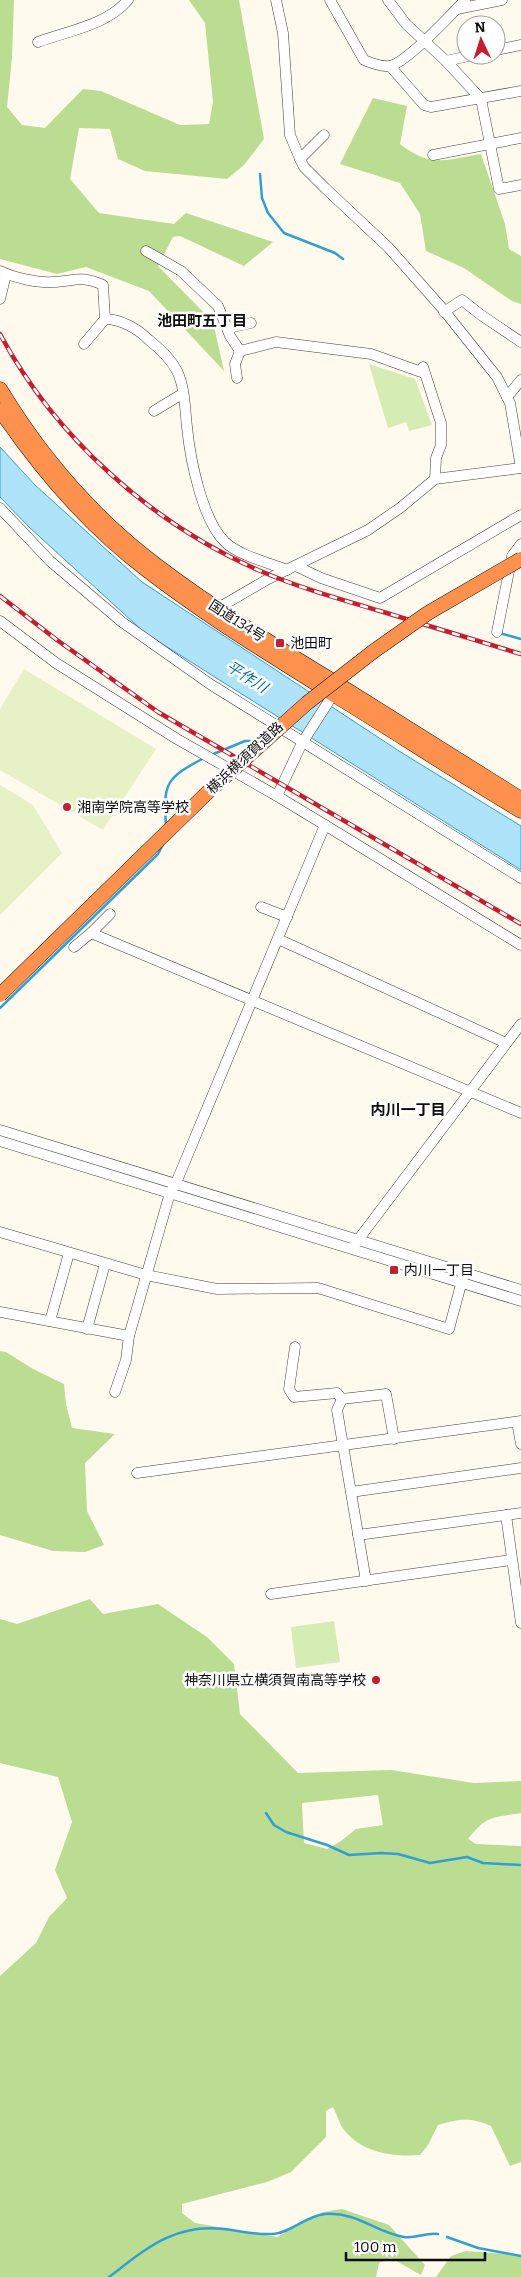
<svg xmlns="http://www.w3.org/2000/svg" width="521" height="2277" font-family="Bitter,'Noto Sans JP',serif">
<rect width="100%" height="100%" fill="#fffaed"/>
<g fill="#d5ecb4">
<path d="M369,364L415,379L432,425L409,431L406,422L388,428Z"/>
<path d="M334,1621L340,1662L296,1668L291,1627Z"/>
</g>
<g fill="#badd92" fill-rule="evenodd">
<path d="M0,0H14L12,58L7,107L22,125L45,128L83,89L101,91L180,125L209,124L213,102L205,23L189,0H239L264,139L244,165L227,179L145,171L118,159L110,129L79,128L70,179L99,213L174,224L186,213L273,242L244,266L180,236L173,237L158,266L213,322L224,371L149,291L86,267L57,274L0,259Z"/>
<path d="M373,98L407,106L400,144C431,168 445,160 481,154L505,224L509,249L521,256V304L512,301L464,268L426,251L420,214L400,183L340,164Z"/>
<path d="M0,1351L6,1352L33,1369L64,1384L66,1404L72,1428L115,1434L85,1463L87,1511L104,1545L85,1552L53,1551L0,1535Z"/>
<path d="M90,1599L103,1614L158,1604L207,1637L234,1664L240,1714L298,1773L391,1770L474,1783L521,1781V1813C492,1818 487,1815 468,1839L476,1844L521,1846V2162L510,2166L491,2126C470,2117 459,2119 438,2125L428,2145L420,2155C393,2157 363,2153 345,2131C339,2124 337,2114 333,2107L326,2111V2137L291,2172L267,2182L182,2204V2213L195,2223L277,2237L323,2212L342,2209L389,2225L425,2265L421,2275L391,2258L379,2263L376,2277H0V1976L36,1943L49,1917L67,1898L55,1870L72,1822L58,1777L0,1763V1619L17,1624ZM378,1795L383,1825L356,1829L341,1841L327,1849L304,1843L302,1803Z"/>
<path d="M466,2251L521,2255V2277H436L451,2256Z"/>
</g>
<g fill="#e6f2c6">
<path d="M24,669L156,749L103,830L0,770V709Z"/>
<path d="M0,785L33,805L62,853L0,915Z"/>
</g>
<path fill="#aee3fa" stroke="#319fd5" d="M0,447L35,485L142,582L399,751L521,826V870L145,633L29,527L0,497Z"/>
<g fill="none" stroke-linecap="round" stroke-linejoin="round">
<g stroke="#319fd5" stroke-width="2.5">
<path d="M260,174L262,198L268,213L284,233L335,253L343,259"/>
<path d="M503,634L521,639"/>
<path d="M211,755L245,741H258"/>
<path d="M166,825C163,783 166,778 204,758"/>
<path d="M0,1008L158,854L165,841"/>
<path d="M266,1813L274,1825L286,1832L327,1845L349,1855L381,1853L398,1854L430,1863L467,1857L483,1863L521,1865"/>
<path d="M447,2237L478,2248L521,2256"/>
<path d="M109,2277C146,2249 174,2223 224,2229C240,2231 256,2235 273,2234C291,2233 305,2216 325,2214C359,2212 374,2232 404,2237C416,2239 426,2232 438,2234"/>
</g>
<g stroke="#404040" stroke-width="11">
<g id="minor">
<path d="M276,0L283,33L290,135L300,159L304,167L325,188L388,247L442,308L497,377L510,403L521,468"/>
<path d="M330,0L364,60C371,63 382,67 390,66C407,62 451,15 465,0"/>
<path d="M388,0L406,24L446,61L481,99L499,189L521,185"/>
<path d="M457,9L502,0"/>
<path d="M38,42C68,31 107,25 128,0"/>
<path d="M496,50L521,45"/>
<path d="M446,61L473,55"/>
<path d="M390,66L424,105L431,107L521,91"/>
<path d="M433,155L521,138"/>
<path d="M300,159L324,135"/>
<path d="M146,251L181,271L218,306L230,336L240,351"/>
<path d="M0,271C15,278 37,283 53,282C75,281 82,275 103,285L105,319L84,344"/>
<path d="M0,299L6,274"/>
<path d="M444,312L462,300L481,315L521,342"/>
<path d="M105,319C121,319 138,329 149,340C159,348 171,359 177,371C185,387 185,410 187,427C190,458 202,520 225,542C238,555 269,563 287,570"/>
<path d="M228,328L251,323"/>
<path d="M423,367L441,423V445L436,458L435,479"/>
<path d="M237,378L235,364L240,351L276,342L371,354L424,373"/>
<path d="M507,397L521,380"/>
<path d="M154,411L182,394"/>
<path d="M0,508L50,561L122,622L210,684L521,878"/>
<path d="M296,566L321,578L380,598L521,515"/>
<path d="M213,611L268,579L368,530L400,508L435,479L521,468"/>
<path d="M0,621L56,663L177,739L277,796"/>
<path d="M497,632L512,556L521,544"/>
<path d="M325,825L521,945"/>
<path d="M261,907L287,917"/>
<path d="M110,914L91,933L521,1113"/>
<path d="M278,939L506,1043"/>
<path d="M74,947L91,933"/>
<path d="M0,1130L521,1290"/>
<path d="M0,1141L521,1301"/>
<path d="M0,1232L146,1275L217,1289L318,1288L449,1329L463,1277"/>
<path d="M355,1244L521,1024"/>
<path d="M0,1312L129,1336"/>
<path d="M50,1321L69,1253"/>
<path d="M87,1329L105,1264"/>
<path d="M295,1347L289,1389L294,1397L337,1393L342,1399"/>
<path d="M115,1392L126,1360L129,1336L170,1193L176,1183L325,825L277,796L302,743L336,690"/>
<path d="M517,1422L521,1444"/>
<path d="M137,1473L521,1421"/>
<path d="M351,1492L521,1468"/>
<path d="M506,1515L521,1623"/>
<path d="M358,1535L521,1513"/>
<path d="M366,1581L337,1410L342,1399L386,1394L394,1439"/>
<path d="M271,1594L511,1560"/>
</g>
</g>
<g stroke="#1e1e1e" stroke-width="15">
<g id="highway">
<path d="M0,389C40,455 93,517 155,564C210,606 269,642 328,678C393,719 457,759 521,799"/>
<path d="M0,410C40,469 91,528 148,571C206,616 269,654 331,693C395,732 457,773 521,811"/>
</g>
</g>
<use href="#minor" stroke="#fff" stroke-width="10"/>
<use href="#highway" stroke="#fd914d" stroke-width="14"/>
<g stroke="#c51d31" stroke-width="4.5">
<g id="rail">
<path d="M0,334C55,437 151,523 258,570C297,587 339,599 380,611C427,625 474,640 521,654"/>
<path d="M0,596L57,640L158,712L521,924"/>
</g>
</g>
<use href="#rail" stroke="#fff" stroke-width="2.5" stroke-dasharray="8" stroke-linecap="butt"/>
<g stroke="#1e1e1e" stroke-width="15" stroke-linecap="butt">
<path id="highway-bridge" d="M0,995L208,792L307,703L374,651L428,613L521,559"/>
</g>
<use href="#highway-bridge" stroke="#fd914d" stroke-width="14"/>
</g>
<g fill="#c51d31" stroke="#fff" stroke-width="2">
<rect x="275" y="638" width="10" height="10" rx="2.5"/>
<circle cx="67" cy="807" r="5"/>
<rect x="389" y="1265" width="10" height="10" rx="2.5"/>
<circle cx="376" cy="1680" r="5"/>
</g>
<g text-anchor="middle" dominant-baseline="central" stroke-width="5" stroke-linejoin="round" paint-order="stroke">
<g font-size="14" fill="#0d0d0d" stroke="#fff">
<text transform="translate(237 621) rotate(33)">国道134号</text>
<text transform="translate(245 758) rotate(-43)">横浜横須賀道路</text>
</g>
<g font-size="14" fill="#0d0d0d" stroke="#fff" text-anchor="start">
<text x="290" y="643">池田町</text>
<text x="77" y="807">湘南学院高等学校</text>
<text x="404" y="1270">内川一丁目</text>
<text x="366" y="1680" text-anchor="end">神奈川県立横須賀南高等学校</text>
</g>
<g font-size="15" font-weight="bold" fill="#0d0d0d" stroke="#fff">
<text x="202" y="321">池田町五丁目</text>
<text x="408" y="1110">内川一丁目</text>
</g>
<g font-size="15" font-style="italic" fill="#0f6fa6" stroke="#fff">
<text transform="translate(247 677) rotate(32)">平作川</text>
</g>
</g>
<g transform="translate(481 40) rotate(356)"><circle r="24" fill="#ffffff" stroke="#9e9e9e"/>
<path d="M0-4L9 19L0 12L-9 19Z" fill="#c51d31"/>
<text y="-8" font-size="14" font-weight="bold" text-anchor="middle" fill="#0d0d0d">N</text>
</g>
<path d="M346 2252v8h139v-8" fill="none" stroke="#0d0d0d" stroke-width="2.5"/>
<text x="354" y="2252" font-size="15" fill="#0d0d0d" stroke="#ffffff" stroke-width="4" paint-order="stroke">100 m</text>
</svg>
